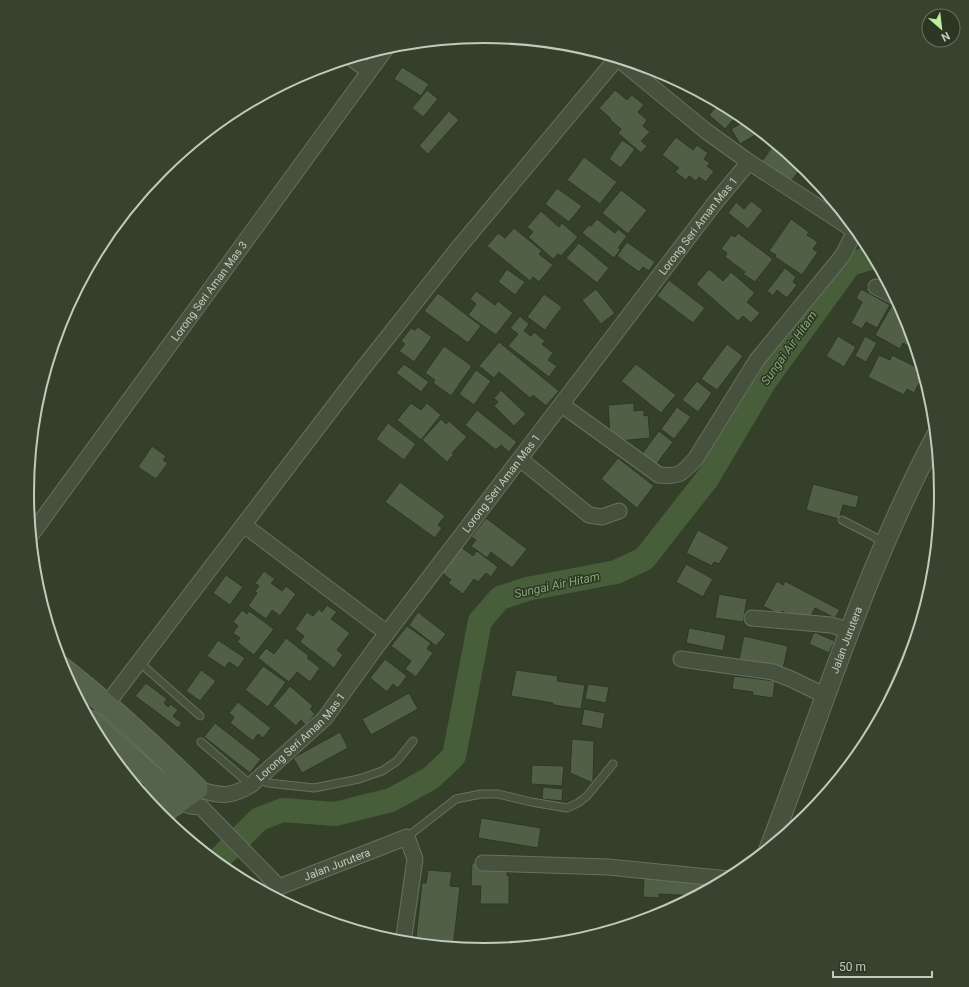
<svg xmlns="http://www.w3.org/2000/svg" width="969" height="987" font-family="Roboto,sans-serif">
<rect width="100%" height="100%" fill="#34402a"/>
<path fill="#485d39" d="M933,584L907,669L865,748L858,756Z"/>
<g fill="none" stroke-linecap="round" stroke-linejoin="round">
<path stroke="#485d39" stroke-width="24" d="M216,862L259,819L283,810L335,814L391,800L431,778L454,756L480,621L500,598L527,589L616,572L644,559L707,479L765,381L850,264L874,257"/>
</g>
<g fill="#525f47" stroke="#2d3825">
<path d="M402,67L429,84L421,96L394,79Z"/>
<path d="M427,90L438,99L423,117L412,108Z"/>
<path d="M615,90L627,100L632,95L644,105L638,112L647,120L643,126L650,132L641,141L647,146L641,153L618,133L621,129L610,120L611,119L599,108Z"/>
<path d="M719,103L739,113L725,129L709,115Z"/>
<path d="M449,111L459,120L428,154L419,146Z"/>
<path d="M747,120L757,128L760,132L740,144L731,129Z"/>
<path d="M676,137L693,150L697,145L708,153L704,159L710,163L707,166L714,171L706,182L699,177L696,181L689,176L686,180L675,172L679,168L662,155Z"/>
<path d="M622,140L635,149L621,168L609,159Z"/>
<path d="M775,143L803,166L791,181L762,161Z"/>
<path d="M584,157L617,182L600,204L567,180Z"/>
<path d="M557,188L582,206L569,222L545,204Z"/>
<path d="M621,190L647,210L628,234L602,213Z"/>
<path d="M751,201L763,210L748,229L728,213L736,202L744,209Z"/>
<path d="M541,211L559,227L562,223L578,237L561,256L558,254L553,259L528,237L533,232L527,227Z"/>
<path d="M597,219L615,233L618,229L627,236L618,248L621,249L614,258L582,233L589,225L591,226Z"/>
<path d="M791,219L809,232L807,235L818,242L813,249L818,252L802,275L775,257L776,255L769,251Z"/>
<path d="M514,228L542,251L539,254L553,265L539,282L533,277L530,281L487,246L498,233L505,238Z"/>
<path d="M738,233L773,259L755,282L743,274L745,272L725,257L727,253L721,249L731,235L735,237Z"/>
<path d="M627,242L655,262L649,271L643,267L639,272L617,256Z"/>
<path d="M579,243L609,268L597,283L566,258Z"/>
<path d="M785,268L796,277L793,282L797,285L787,298L777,290L773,296L767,291Z"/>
<path d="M507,269L525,282L515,295L498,282Z"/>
<path d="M709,269L723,281L731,272L755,293L747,302L760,313L751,323L743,316L738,321L696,284Z"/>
<path d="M669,280L705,308L693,323L657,296Z"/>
<path d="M596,289L615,313L601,324L582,300Z"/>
<path d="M861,289L890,305L877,328L866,322L862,329L851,323L862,302L856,298Z"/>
<path d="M476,291L495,305L498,301L513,313L496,335L468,315L476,304L470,299Z"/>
<path d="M438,293L481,326L468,343L424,311Z"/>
<path d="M544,294L562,307L545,330L527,317Z"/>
<path d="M892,305L903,311L907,319L917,351L903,343L900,349L875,335Z"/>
<path d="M520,316L529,324L524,331L531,336L534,332L545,341L542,344L553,353L548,360L557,366L549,377L508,346L518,334L510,328Z"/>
<path d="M418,327L432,337L414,362L399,351L405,344L401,341L411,328L415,330Z"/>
<path d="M838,336L856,347L844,367L826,356Z"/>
<path d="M865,336L877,343L866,362L855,356Z"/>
<path d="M499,342L559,391L546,406L533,395L530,398L499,372L494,378L479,366Z"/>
<path d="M727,344L743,356L717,390L701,379Z"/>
<path d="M444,346L472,366L451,396L433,383L435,380L425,373Z"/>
<path d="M879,355L890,360L892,355L918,368L916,373L923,376L914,393L907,389L904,395L868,377Z"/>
<path d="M404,364L429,382L421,392L396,373Z"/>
<path d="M636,364L676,395L661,413L621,381Z"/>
<path d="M476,370L491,381L474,405L459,394Z"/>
<path d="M697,381L712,393L698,412L682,400Z"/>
<path d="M501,390L526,414L514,426L494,406L498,402L494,398Z"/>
<path d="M411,403L421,410L427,403L441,415L421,440L397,420Z"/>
<path d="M634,403V411L644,410V416L648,415L650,438L618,441L610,434L608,405Z"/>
<path d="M677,407L691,417L674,439L661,429Z"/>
<path d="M477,410L517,442L509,452L501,445L496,450L465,425Z"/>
<path d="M441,419L446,424L449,421L467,437L452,453L454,454L447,462L422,440Z"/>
<path d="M388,423L416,444L404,460L376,439Z"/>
<path d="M659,431L673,442L655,466L641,455Z"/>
<path d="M152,446L166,456L163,460L168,463L156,479L138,467Z"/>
<path d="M618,458L654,486L637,508L601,479Z"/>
<path d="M400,482L445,516L438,525L442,528L435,538L385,502Z"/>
<path d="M813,484L859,496L856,508L843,505L839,519L806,510Z"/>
<path d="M486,518L527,549L512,568L491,552L487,558L471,546L476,540L471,537Z"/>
<path d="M698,530L729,547L719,564L714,562L712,566L686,553Z"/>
<path d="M460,546L473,556L477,551L498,567L491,577L486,573L478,582L474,579L463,594L448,583L451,580L441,572Z"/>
<path d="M686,564L713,579L703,597L676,582Z"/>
<path d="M264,571L275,579L271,583L282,591L286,586L296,594L280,616L272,610L266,619L248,606L257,593L255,591L259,586L255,583Z"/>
<path d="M226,575L243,587L230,605L213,593Z"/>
<path d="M777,581L783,585L785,581L840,610L835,618L815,608L810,618L804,615L800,621L782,611L780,615L763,606Z"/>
<path d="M719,594L747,599L743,622L715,618Z"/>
<path d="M327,605L337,612L331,619L350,633L337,650L343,655L334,668L300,642L304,636L295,629L307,612L313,616L319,609L322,612Z"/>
<path d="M242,610L247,614L249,611L274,629L254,655L237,642L240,638L233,633L238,626L233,622Z"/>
<path d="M418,612L446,634L436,646L409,625Z"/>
<path d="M407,626L431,643L427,649L433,653L416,677L405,669L411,661L391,646Z"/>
<path d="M689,628L726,635L723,651L686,643Z"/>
<path d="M814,632L835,641L829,653L809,644Z"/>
<path d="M744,636L788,646L783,669L739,659Z"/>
<path d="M286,638L309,656L307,658L320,668L310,682L297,672L289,682L258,658L266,648L274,654Z"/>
<path d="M218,640L245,658L238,668L229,662L225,668L207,656Z"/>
<path d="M385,659L407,676L398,688L393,684L387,692L370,678Z"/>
<path d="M263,666L286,682L268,707L245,690Z"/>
<path d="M201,670L216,681L200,701L186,691Z"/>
<path d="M516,670L558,676L557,681L585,685L581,709L553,705V703L511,696Z"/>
<path d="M734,676L775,681L773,698L752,695L753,692L732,689Z"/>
<path d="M146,683L167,699L164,703L168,707L171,704L178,710L173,716L182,723L178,728L135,696Z"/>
<path d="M588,684L609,687L606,703L585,699Z"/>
<path d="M290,686L313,706L310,709L315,714L306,725L301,720L296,726L273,706Z"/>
<path d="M409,693L418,709L371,735L362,719Z"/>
<path d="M238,702L271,728L263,738L258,734L253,741L230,723L234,717L229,713Z"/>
<path d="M584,709L605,713L602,729L581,725Z"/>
<path d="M215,723L261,759L250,773L204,737Z"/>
<path d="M340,732L348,748L302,773L293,758Z"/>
<path d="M572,739L594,741L593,783L570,773Z"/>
<path d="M532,765L564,766L562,786L531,784Z"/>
<path d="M543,787L563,789L562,801L542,799Z"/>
<path d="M481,818L541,828L538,848L478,838Z"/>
<path d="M472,863H484L507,869V876L509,875V904H480L481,886H471Z"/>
<path d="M428,870L452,872L450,886L460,887L453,948L411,944L412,937H416L422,883H426Z"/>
<path d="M644,877L716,881V886L698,896L659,894V898L643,897Z"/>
</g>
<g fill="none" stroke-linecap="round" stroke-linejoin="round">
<g stroke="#66715f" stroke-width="9">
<g id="service">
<path d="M842,520L884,542"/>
<path d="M139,662L200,716"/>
<path d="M201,742L251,785"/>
<path d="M258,779L268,783L314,788L359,779L382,771L397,761L413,741"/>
<path d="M407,837L456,799L481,794H498L531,802L567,808L578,803L587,796L613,764"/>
</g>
</g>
<g stroke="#66715f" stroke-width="17">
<g id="minor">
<path d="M351,58L369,71"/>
<path d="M876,287L896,297"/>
<path d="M562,405L659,475C680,477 682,474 696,458L757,360L843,255L855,231L749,162L706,131L617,58"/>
<path d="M520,459L589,515L602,517L619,511"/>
<path d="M244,525L387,633"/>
<path id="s1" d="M31,535L387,47"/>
<path d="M752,618L831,625L851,631"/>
<path d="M681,659L773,672L791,679L826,696"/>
<path d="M107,704L357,376L455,252L617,58"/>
<path id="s2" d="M197,789C221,796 229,798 251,785L325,718L374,650L714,204L749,162"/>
<path d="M180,801L190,806L201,807L279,887"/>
<path d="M483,863L608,867L728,879"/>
<path id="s3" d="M269,895L279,887L407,837L415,859L403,943"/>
</g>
</g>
<g stroke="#66715f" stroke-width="21">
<g id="tertiary">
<path id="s4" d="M769,849C822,711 866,567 936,436"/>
</g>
</g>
<g stroke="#66715f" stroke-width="23">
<g id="secondary">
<path d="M61,667C109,705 154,746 197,789L159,815"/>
<path d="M90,721L180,801"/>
<path d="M146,799L175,780"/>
</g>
</g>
<use href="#service" stroke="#46513e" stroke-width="7"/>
<use href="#minor" stroke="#46513e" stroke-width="15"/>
<use href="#tertiary" stroke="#46513e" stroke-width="19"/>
<use href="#secondary" stroke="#55634d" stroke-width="21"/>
</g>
<g text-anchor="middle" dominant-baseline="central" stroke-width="3" stroke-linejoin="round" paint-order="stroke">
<g font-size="11" fill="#c1cbbb" stroke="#2b3623">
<text stroke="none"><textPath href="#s2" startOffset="774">Lorong Seri Aman Mas 1</textPath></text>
<text stroke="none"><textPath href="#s1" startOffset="302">Lorong Seri Aman Mas 3</textPath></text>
<text stroke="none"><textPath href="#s2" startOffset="450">Lorong Seri Aman Mas 1</textPath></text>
<text stroke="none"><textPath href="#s4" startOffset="223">Jalan Jurutera</textPath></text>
<text stroke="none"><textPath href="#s2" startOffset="126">Lorong Seri Aman Mas 1</textPath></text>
<text stroke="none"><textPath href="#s3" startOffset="75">Jalan Jurutera</textPath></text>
</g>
<g font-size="12" font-style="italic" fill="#8ba578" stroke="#2b3623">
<text transform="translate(789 348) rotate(-55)">Sungai Air Hitam</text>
<text transform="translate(557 585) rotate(-12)">Sungai Air Hitam</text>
</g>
</g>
<path d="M0 0H969V987H0ZM34 493a450 450 0 1 1 900 0a450 450 0 1 1-900 0Z" fill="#37422f" fill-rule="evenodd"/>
<path fill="none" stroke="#c1cbbb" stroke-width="2" d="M34 493a450 450 0 1 1 900 0a450 450 0 1 1-900 0Z"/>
<g transform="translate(941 28) rotate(152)"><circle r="19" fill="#2b3623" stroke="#677260"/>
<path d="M0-3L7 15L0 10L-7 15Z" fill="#bcee9d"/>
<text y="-6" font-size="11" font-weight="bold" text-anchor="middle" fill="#c1cbbb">N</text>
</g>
<path d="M833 971v6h99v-6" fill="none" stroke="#c1cbbb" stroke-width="2"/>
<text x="839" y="971" font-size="12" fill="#c1cbbb" stroke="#2b3623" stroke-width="3" paint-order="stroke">50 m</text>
</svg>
